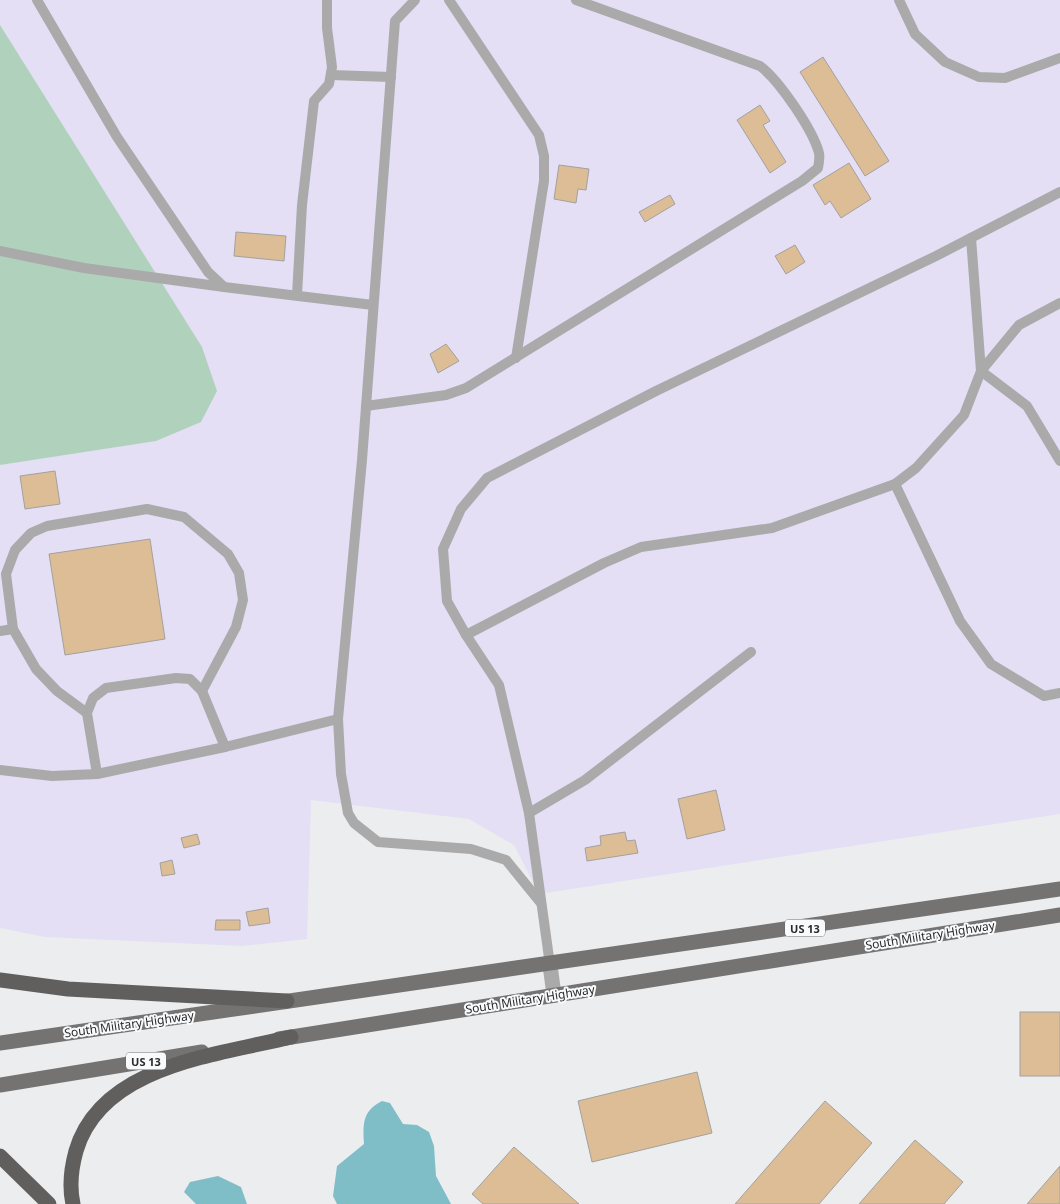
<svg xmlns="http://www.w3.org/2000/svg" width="1060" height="1204" font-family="'Noto Sans',sans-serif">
<rect width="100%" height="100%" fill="#ecedef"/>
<path fill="#e4dff5" d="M0,0H1060V814L539,894L514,845L469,819L311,800L307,939L242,946L45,937L0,928Z"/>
<path fill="#b0d2bd" d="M0,25L202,347L217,391L201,422L156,441L0,465Z"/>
<g fill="#80bec7">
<path d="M382,1101L390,1103L403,1124L417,1125L429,1132L434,1146L436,1176L451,1204H337L333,1196L337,1166L364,1144C363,1124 362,1111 382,1101Z"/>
<path d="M218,1176L241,1187L247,1204H196L184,1192L190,1182Z"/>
</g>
<g fill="#ddbd95" stroke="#a2a19f">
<path d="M823,57L889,161L865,176L800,72Z"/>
<path d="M760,105L770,121L763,125L786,162L770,173L737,120Z"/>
<path d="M849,163L871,199L841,218L830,201L825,205L813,185Z"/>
<path d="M559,165L589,169L586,190L578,189L576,203L554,199Z"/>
<path d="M670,195L675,204L645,222L639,212Z"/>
<path d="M236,232L286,236L284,261L234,256Z"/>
<path d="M795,245L805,262L786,274L775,256Z"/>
<path d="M446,344L459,361L438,373L430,354Z"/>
<path d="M55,471L60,504L25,509L20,476Z"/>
<path d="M150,539L165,639L65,655L49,554Z"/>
<path d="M716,790L725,830L687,839L678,799Z"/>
<path d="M625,832L627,841L635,840L638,853L587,861L585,848L601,845L600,836Z"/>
<path d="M197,834L200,844L184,848L181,838Z"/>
<path d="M172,860L175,874L162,876L160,863Z"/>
<path d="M268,908L270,923L249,926L246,912Z"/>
<path d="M216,920H240V930H215Z"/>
<rect x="1020" y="1012" width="40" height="64"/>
<path d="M697,1072L712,1133L592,1162L578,1101Z"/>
<path d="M825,1101L872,1143L819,1204H735Z"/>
<path d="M915,1140L963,1182L944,1204H859Z"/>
<path d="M514,1147L579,1204H483L472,1194Z"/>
<path d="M1060,1166V1204H1027Z"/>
</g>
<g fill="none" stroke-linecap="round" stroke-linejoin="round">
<g stroke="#abaaaa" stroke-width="10">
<path d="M37,0L117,137L208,272L224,287L373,305"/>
<path d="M415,0L395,21L362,460L338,719L341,774L348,813L354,823L378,842L471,849L506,860L541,903"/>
<path d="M449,0L539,135L544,156V181L516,358"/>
<path d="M899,0L915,34L945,62L979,77L1005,78L1060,58"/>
<path d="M331,75L391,77"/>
<path d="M0,251L84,268L224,287"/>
<path d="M297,295L302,205L314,101L329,84L332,67L327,28V0"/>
<path d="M1060,303L1019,325L981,371L1027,406L1060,461"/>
<path d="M366,406L446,395L466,388L802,181L818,168C819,163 820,158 819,153C813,130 779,80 760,66L576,0"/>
<path d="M895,484L960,621L991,664L1044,696L1060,693"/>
<path d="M0,631L13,629"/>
<path d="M466,635L604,563L641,547L772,528L895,484L916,468L964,415L981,371L971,238"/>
<path d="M87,713L57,691L36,669L13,629L6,574L15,550L31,533L47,526L147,509L184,517L228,554L239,573L243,600L236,627L202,691"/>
<path d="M0,770L52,776L97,774L225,747L338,719"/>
<path d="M97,774L87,713L93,698L106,688L176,678L190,679L202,691L225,747"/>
<path d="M529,813L585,780L751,652"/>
<path d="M550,965L529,813L499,685L466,635L447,601L443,549L461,509L487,478L656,391L936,256L1060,192"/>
</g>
<path stroke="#abaaaa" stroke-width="15" d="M550,965L554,995"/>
<g stroke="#757372" stroke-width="15">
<path d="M279,1039L1060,915"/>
<path d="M0,1043L1060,889"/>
<path d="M0,1085L202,1052"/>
</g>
<g stroke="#615f5e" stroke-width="15">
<path d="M0,980L68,989L287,1001"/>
<path d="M0,1156L49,1204"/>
<path d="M73,1204C69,1186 71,1169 76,1151C101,1065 218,1055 291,1037"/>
</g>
</g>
<g text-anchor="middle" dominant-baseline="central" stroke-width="4" stroke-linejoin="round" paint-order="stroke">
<g fill="#f9fafc" stroke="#68696a" stroke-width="1">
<rect x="785" y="919.5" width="40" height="17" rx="4"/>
<rect x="126" y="1052.5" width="40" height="17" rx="4"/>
</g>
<g font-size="11" font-weight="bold" fill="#2a2b2b">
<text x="805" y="928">US 13</text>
<text x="146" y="1061">US 13</text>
</g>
<g font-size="12" fill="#2a2b2b" stroke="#f9fafc">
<text transform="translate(930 935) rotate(-9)">South Military Highway</text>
<text transform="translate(530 999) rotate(-9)">South Military Highway</text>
<text transform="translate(129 1024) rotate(-8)">South Military Highway</text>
</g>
</g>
</svg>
